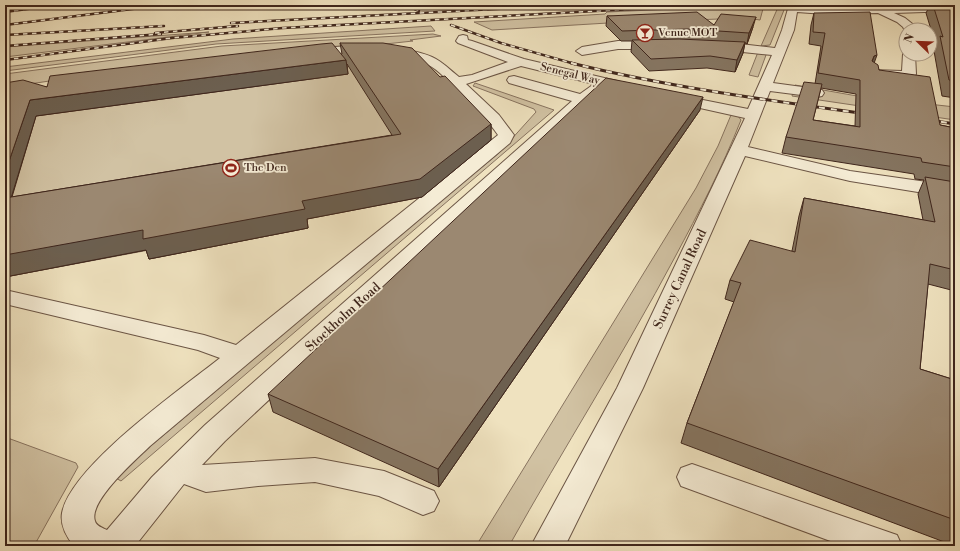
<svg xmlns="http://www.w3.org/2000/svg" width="960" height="551" font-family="'Libre Bodoni',serif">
<rect width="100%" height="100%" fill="#efe2bf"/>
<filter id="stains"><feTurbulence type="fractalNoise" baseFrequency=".005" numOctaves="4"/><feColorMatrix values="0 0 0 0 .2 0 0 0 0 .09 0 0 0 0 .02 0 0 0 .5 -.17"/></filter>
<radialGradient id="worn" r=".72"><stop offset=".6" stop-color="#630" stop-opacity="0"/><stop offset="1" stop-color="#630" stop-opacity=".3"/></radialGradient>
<g fill="#d1c2a3" stroke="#887460">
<path d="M764,5L760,20L747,18L608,23L492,30L474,22L605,14L607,12Z"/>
<path d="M779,5H786L770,45L761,46Z"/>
<path d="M431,26L435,31L216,44L5,71V67L233,39Z"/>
<path d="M209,32L5,57V47Z"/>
<path d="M433,34L441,36L410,40L413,41L63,79L9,87V83H5V74L222,46Z"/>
<path d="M758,52L766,55L758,77L749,75Z"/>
<path d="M351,54L470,142L478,151L438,185L306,219L308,228L149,259V250L5,277V100Z"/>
<path d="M475,83L554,110L121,481L114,477L224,384L275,338L499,153L536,112L534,109L473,86Z"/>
<path d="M795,85L857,96L955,107V120L792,96Z"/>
<path d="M731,115L738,116L741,120C722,168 699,212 675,257C623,355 563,449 509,546H476L696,188L718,146Z"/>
<path d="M5,437L76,463L78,467L34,546H5Z"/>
</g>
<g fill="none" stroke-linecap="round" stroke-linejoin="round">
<g stroke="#6b5545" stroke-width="2">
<g id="minor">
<path d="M789,5L825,8L955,5V11L894,13L905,18L915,26V30H906V33L903,27L897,22L878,13L825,14L797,12L794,30L773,83L817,89L822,90L824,93L822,96L817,97L770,91L748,147L850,171L955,186V198L850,181L745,156L643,388L565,546H531L617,388L745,118L673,102L668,101L666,98L668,95L673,94L748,109L772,55L714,49L708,45L714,41L775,48L782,30Z"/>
<path d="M463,35L467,36L468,40L472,41L524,59L617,81L619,84L617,87H607L587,102L225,441L202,465L315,458L384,471L434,491L439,501L434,511L423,515L379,496L315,482L258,486L206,492L184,484L135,546H74C66,536 60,525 62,513C71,466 181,389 220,358L198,350L5,304V290L204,335L236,345L498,135C488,120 474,107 461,94C452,86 443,74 432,67C402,47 344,54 309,58L303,54L305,51C335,44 403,44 432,57C443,62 450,70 459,77L472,75L508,62L458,43L456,41L459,36ZM521,66L594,84L580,94L514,76L509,77L507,80L509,83L572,101L205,425L152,477L107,530C103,528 96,526 95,521C88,501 137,459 150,446L510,143L514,135L499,115L466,84Z"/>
<path d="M618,41H662L668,45L662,49H618L582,55L576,51L582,47Z"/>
<path d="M905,51L906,54H915L916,74L914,77L900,80L872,76L870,73L872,70L902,71L903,54Z"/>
<path d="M692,464L897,535L902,546H844L681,486L677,477L681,468Z"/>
</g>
</g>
<use href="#minor" fill="#f5ecd5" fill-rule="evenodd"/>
<g stroke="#3f261c" stroke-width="2.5">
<g id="rail-far1">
<path d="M406,5L419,11"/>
<path d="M5,6L11,5"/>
<path d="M5,12L57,5"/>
<path d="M231,23L573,5"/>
<path d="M5,25L164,5"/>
<path d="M451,25L501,43L575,64"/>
<path d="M155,33L238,26"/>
<path d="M5,35L164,26"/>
<path d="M5,46L161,34"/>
<path d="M5,60L172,38L283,28L708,5"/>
</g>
</g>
<g stroke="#3f261c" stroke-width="3">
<g id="rail">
<path d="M571,63C668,87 767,100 866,114"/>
<path d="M929,120L955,124"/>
</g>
</g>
<use href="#rail-far1" stroke="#f5ecd5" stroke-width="1.5" stroke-dasharray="4.5" stroke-linecap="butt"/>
<use href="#rail" stroke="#f5ecd5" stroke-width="2" stroke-dasharray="6" stroke-linecap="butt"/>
</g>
<g fill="#857561" stroke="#3f261c" fill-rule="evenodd">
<path d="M930,5H955V98L942,96L934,51L936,46L926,13Z"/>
<path d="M814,13L874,62L879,70L940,125L955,128V291L928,284L920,369L955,380V546L681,443L687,423L734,302L725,299L730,280L792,251L799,216L804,198L923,220L918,194L924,180L915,179L914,174L782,153L786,137L815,84L821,46L809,44L811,25ZM821,88L856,94L855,126L813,120Z"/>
<path d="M607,16L714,25L753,27L747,44L745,43L743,53L735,72L707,68L649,71L631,52L632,41H621L606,26Z"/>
<path d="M340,43L440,77L491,124V140L422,197L307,219L308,228L149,259L146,250L5,277V83L47,87L342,54ZM347,64L392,135L12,197L36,116L348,74Z"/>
<path d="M700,110L439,487L273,412L268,394Z"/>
</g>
<g fill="#6c5f4f" stroke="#3f261c">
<path d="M756,17L753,27L747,44L749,33Z"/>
<path d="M745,42L743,53L735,72L737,60Z"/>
<path d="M877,55L872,69L868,74L874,56Z"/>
<path d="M346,60L348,74L36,116L5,218V173L30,100Z"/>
<path d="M703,97L700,110L439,487L438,469Z"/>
<path d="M491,124V140L422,197L307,219L308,228L149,259L146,250L5,277V255Z"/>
</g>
<g fill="#9b8871" stroke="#3f261c">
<path d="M933,5H955V81L949,80L940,36L943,37Z"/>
<path d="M697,12L714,25L721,14L756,17L749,33L688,29L622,31L607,16Z"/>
<path d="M870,12L877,55L874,56L872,61L878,65L879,70L930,77L940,125L955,128V167L922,162L921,158L786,137L804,82L822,84L813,120L860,127V80L818,73L825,33L813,32L814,13Z"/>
<path d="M679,39L745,42L737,60L710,56L651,59L632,40Z"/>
<path d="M332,43L346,60L30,100L5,173V83L23,80L47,87L50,76L321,44Z"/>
<path d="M340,43H383L412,48L440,77L445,76L491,124L420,179L302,201L305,209L143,239V230L5,255V198L401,134Z"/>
<path d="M606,78L703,97L438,469L268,394Z"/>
<path d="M925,177L955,182V270L930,264L920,369L955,380V520L687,423L741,283L730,280L750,240L795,252L804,198L935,222Z"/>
</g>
<defs>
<g id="bar-ring" transform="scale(0.9)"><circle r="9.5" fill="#f5ecd5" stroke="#8f2418" stroke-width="1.5"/><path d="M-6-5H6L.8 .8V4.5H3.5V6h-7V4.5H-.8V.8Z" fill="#8f2418"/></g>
<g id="stadium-ring" transform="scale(0.9)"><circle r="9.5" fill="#f5ecd5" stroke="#8f2418" stroke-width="1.5"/><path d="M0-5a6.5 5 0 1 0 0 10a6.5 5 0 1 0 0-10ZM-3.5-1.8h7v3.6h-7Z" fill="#8f2418"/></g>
</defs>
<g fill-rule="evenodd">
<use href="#bar-ring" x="645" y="33"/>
<use href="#stadium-ring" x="231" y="168"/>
</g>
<g text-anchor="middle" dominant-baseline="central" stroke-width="3.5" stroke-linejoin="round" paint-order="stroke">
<g font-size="11" fill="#3f261c" stroke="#f5ecd5" text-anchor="start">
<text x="658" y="33">Venue MOT</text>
<text x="244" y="168">The Den</text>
</g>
<g font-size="11" fill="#3f261c" stroke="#f5ecd5">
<text transform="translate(570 74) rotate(14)">Senegal Way</text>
</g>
<g font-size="13" fill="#3f261c" stroke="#f5ecd5">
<text transform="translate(680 279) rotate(-65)">Surrey Canal Road</text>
<text transform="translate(343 317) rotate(-42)">Stockholm Road</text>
</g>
</g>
<rect width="960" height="551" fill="none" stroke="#efe2bf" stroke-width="20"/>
<rect x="6" y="6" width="948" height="539" fill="none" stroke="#3f261c" stroke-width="2"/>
<rect x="10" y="10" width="940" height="531" fill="none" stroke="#3f261c"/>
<g transform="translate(918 42) rotate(293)"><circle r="19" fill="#f5ecd5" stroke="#ac9d8b"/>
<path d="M0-3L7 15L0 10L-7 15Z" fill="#8f2418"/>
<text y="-6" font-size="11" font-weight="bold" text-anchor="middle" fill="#3f261c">N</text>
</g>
<rect width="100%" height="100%" filter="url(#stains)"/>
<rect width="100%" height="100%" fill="url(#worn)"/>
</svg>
